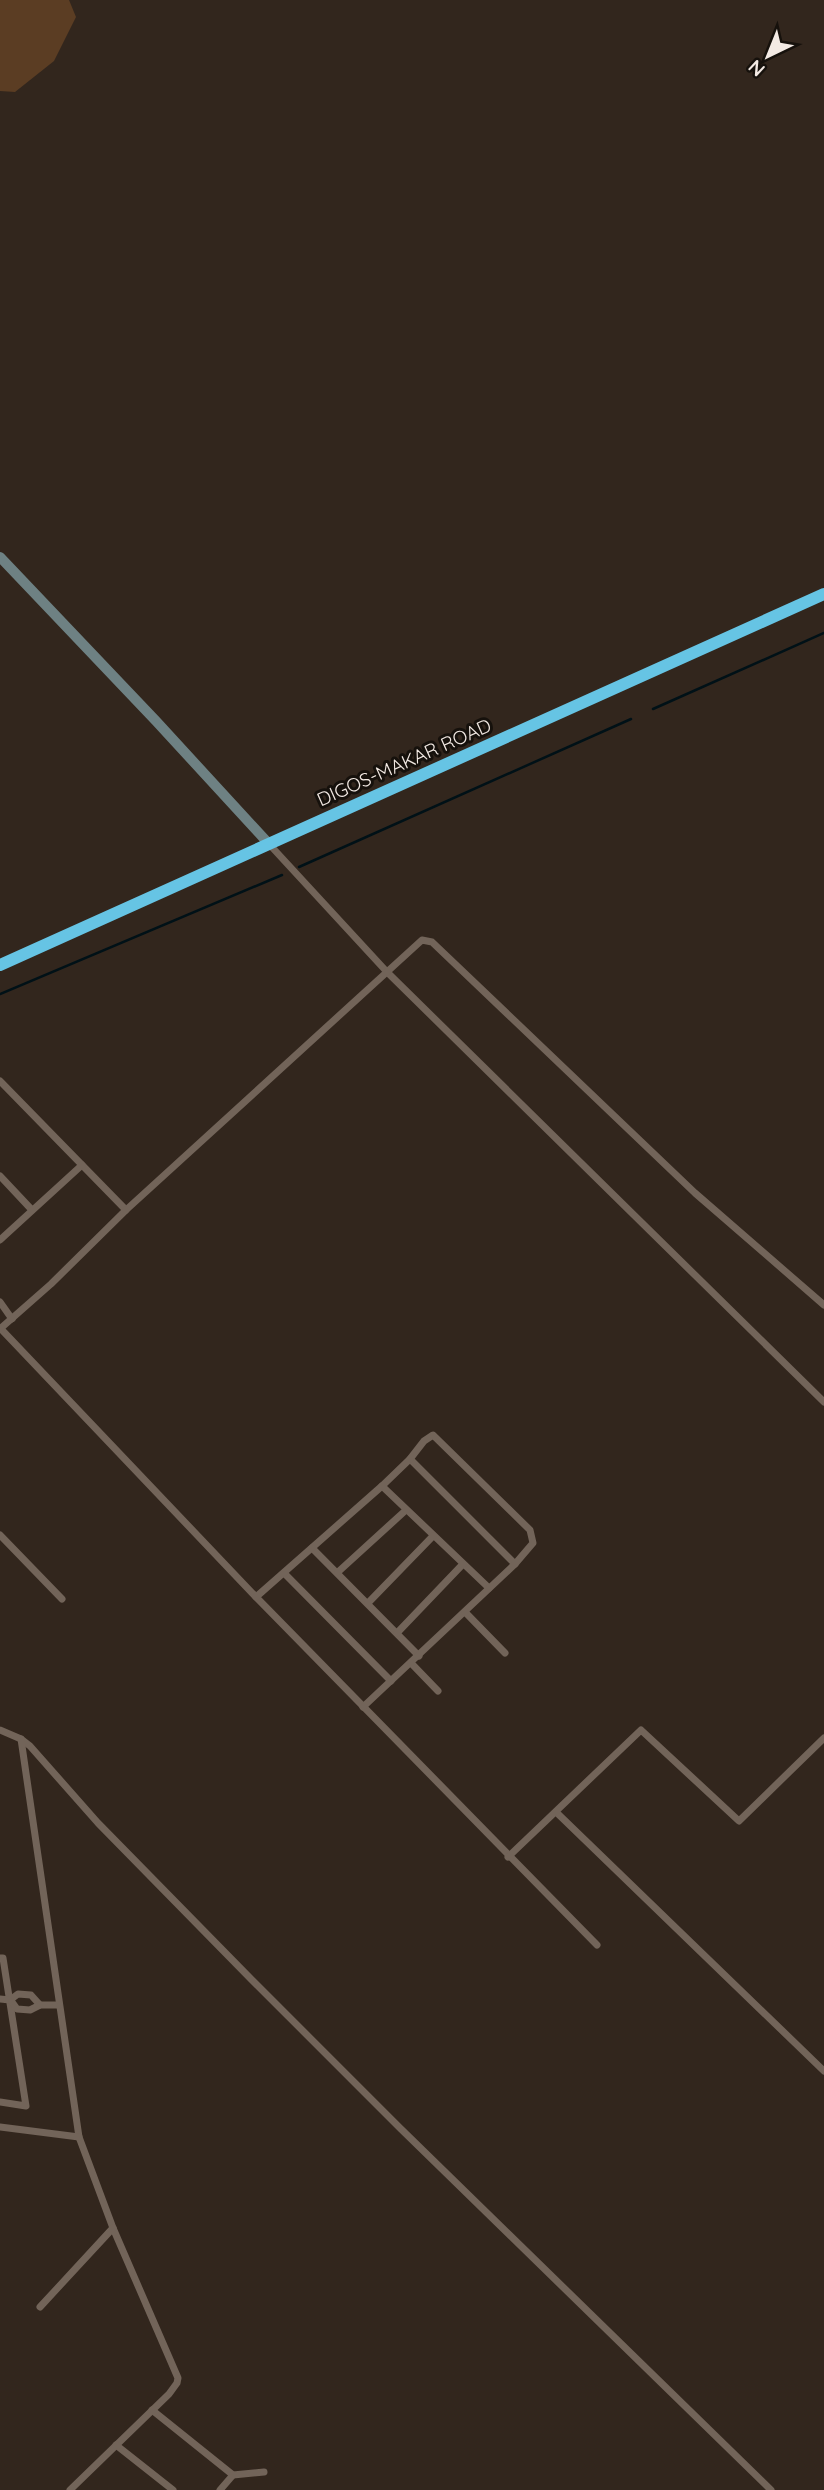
<svg xmlns="http://www.w3.org/2000/svg" width="824" height="2490" font-family="Quicksand,sans-serif">
<rect width="100%" height="100%" fill="#32261d"/>
<path fill="#5b3d23" d="M0,0H69L76,17L54,61L15,92L0,91Z"/>
<g fill="none" stroke-linecap="round" stroke-linejoin="round">
<g stroke="#001117" stroke-width="2.5">
<path d="M653,709L824,633"/>
<path d="M299,867L631,719"/>
<path d="M0,994L282,875"/>
</g>
<g stroke="#726459" stroke-width="7">
<path d="M269,844L387,972L824,1402"/>
<path d="M0,1081L126,1210"/>
<path d="M0,1176L32,1210"/>
<path d="M0,1240L82,1165"/>
<path d="M0,1302L12,1319"/>
<path d="M0,1329L51,1284L126,1210L422,940L432,942L695,1193L824,1305"/>
<path d="M1,1329L256,1597L597,1945"/>
<path d="M410,1459L515,1564"/>
<path d="M382,1486L489,1588"/>
<path d="M0,1535L62,1599"/>
<path d="M312,1548L419,1656"/>
<path d="M338,1572L406,1510"/>
<path d="M284,1573L391,1681"/>
<path d="M256,1597L382,1486L410,1459L424,1441L433,1435L530,1530L533,1543L515,1564L363,1707"/>
<path d="M368,1603L433,1536"/>
<path d="M465,1612L505,1653"/>
<path d="M397,1633L463,1564"/>
<path d="M411,1663L438,1691"/>
<path d="M0,1730L21,1739L30,1746L98,1823L250,1978L401,2129L771,2490"/>
<path d="M21,1739L79,2137L113,2228L178,2378L177,2383L169,2394L70,2490"/>
<path d="M556,1812L824,2071"/>
<path d="M508,1857L641,1730L739,1821L824,1738"/>
<path d="M0,1958H3L26,2106L0,2102"/>
<path d="M0,1999L10,2000L18,1994L31,1995L40,2005"/>
<path d="M12,2002L17,2009L30,2010L40,2005H59"/>
<path d="M0,2127L79,2137"/>
<path d="M40,2307L113,2228"/>
<path d="M152,2410L233,2475"/>
<path d="M116,2445L173,2490"/>
<path d="M220,2490L233,2475L264,2472"/>
</g>
<path stroke="#6e8183" stroke-width="10" d="M0,557L156,721L269,844"/>
<path stroke="#66c4e4" stroke-width="12" d="M0,965L824,594"/>
</g>
<g text-anchor="middle" dominant-baseline="central" stroke-width="6" stroke-linejoin="round" paint-order="stroke">
<g font-size="19" fill="#f3eae4" stroke="#16110c">
<text transform="translate(404 762) rotate(-24)">DIGOS-MAKAR ROAD</text>
</g>
</g>
<g transform="translate(768 56) rotate(223)" stroke="#16110c" stroke-width="5" paint-order="stroke">
<path d="M0-5L12 26L0 18L-12 26Z" fill="#f3eae4"/>
<text y="-10" font-size="19" font-weight="bold" text-anchor="middle" fill="#f3eae4">N</text>
</g>
</svg>
